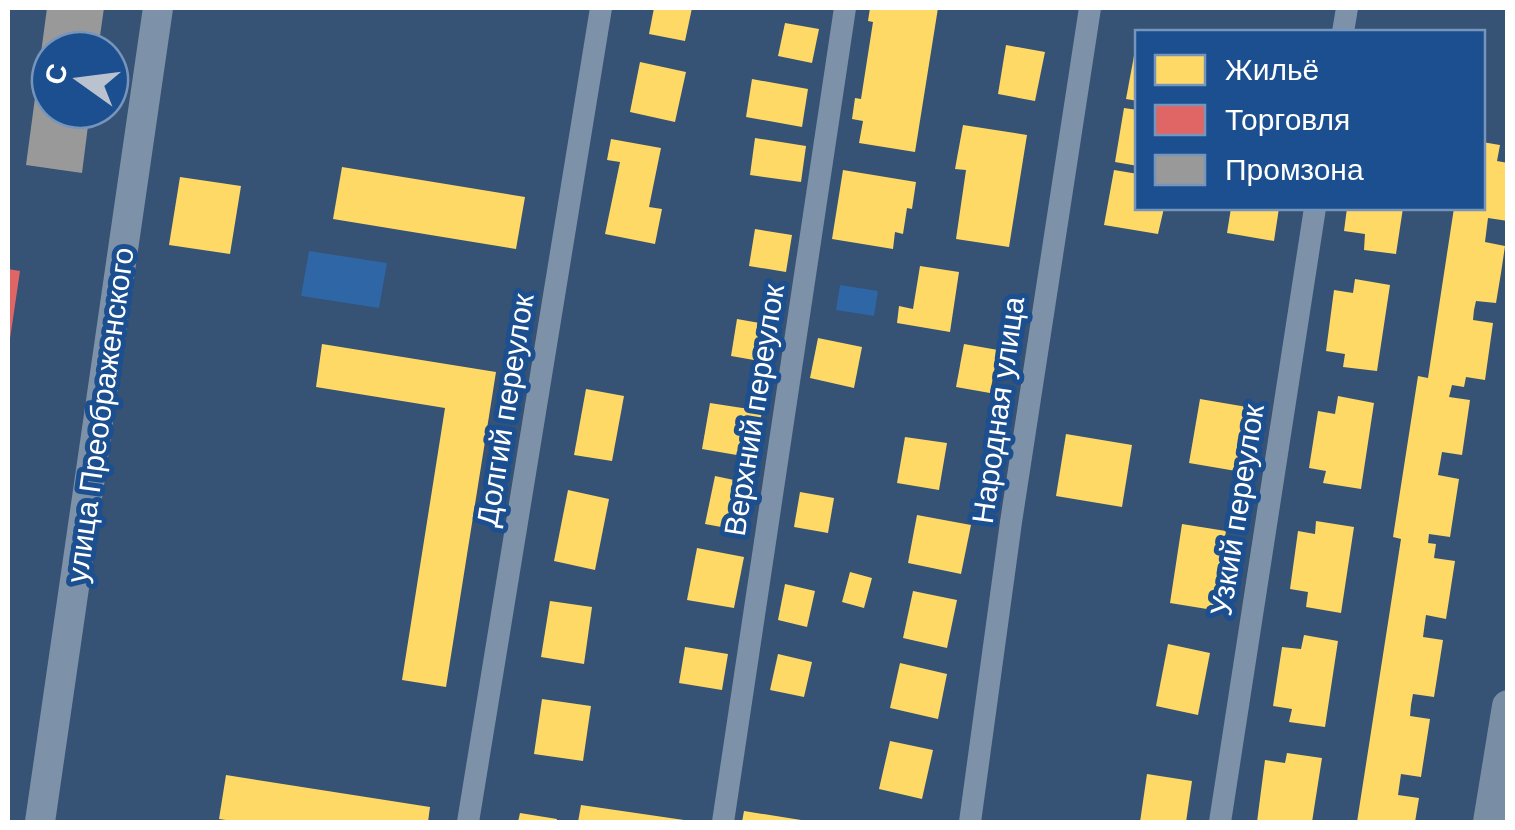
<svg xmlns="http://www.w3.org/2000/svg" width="1515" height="830" font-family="Helvetica,sans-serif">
<rect width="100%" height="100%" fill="#365274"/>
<g fill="#2f66a5">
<path d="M309,251L387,263L379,308L301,296Z"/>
<path d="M840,285L878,291L874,316L836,310Z"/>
</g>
<g fill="#ffd966">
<path d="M654,8H692L685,41L649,34Z"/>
<path d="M870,8H938L915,152L859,143L863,121L852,119L855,98L861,99L873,22L868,21Z"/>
<path d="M785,23L819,29L812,63L778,56Z"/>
<path d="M1006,45L1045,52L1035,101L998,94Z"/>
<path d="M1136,45L1138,46V101L1126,99Z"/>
<path d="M640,62L686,72L675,122L630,112Z"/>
<path d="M752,79L808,89L802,127L746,117Z"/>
<path d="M1124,108L1138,110V166L1115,162Z"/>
<path d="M963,125L1027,135L1009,247L956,239L966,170L955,169Z"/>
<path d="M755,138L806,146L801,182L750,175Z"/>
<path d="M611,139L661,148L649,207L662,209L655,244L605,234L620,162L607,160Z"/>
<path d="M1482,142L1500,145L1497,161L1508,163V221L1488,218L1485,242L1505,246L1501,273L1496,303L1476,301L1474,310L1473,320L1493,323L1485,380L1466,377L1464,387L1452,385L1449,397L1470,400L1462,455L1442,452L1438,475L1459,479L1450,537L1429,534L1428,543L1436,544L1434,558L1455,561L1446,619L1426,615L1423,637L1443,640L1434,697L1413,694L1411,705L1410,716L1430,719L1421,777L1401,774L1398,795L1419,798L1415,822H1357L1401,539L1393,537L1418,376L1428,378L1454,208H1482Z"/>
<path d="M342,167L525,197L516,249L333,219Z"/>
<path d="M843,170L916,182L912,209L907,208L903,234L895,232L893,249L832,239Z"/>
<path d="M1114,170L1138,174V208H1164L1158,234L1104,225Z"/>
<path d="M180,177L241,186L230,254L169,245Z"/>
<path d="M1231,208H1279L1274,241L1227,233Z"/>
<path d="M1347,208H1403L1396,254L1364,250L1365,234L1344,231Z"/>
<path d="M755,229L792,235L786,272L749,266Z"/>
<path d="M920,266L959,272L950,332L897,323L899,306L913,309Z"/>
<path d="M1355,279L1390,285L1377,371L1343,367L1345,354L1326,351L1334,290L1353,293Z"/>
<path d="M737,319L777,326L771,363L731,356Z"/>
<path d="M818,338L862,347L854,388L810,378Z"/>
<path d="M322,344L496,372L446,687L402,680L445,408L316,387Z"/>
<path d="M964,344L998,350L990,393L956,387Z"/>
<path d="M586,389L624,396L612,461L574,455Z"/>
<path d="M1338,396L1374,403L1361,489L1323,483L1326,471L1309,468L1318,411L1335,414Z"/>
<path d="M1200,399L1247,407L1236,471L1189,463Z"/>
<path d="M710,403L762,411L754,458L702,449Z"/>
<path d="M1066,434L1132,445L1122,507L1056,496Z"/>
<path d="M905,437L947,443L939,490L897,483Z"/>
<path d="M715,476L753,484L743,531L705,524Z"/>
<path d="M568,490L609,499L595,570L554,561Z"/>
<path d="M800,492L834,498L828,533L794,527Z"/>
<path d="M917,515L971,525L961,574L908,563Z"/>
<path d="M1316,521L1354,527L1341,613L1306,607L1308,592L1290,589L1298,531L1315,534Z"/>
<path d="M1182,524L1226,531L1213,610L1170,603Z"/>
<path d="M697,548L744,557L734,608L687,600Z"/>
<path d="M850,572L872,578L864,608L842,602Z"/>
<path d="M785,584L815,591L807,627L778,620Z"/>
<path d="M913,591L957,600L947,648L903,638Z"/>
<path d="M550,601L592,607L584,664L541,657Z"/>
<path d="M1304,635L1338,641L1325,727L1289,722L1292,709L1273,706L1282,647L1301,649Z"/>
<path d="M1168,644L1210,653L1198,715L1156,706Z"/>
<path d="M685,647L728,654L722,690L679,683Z"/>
<path d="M778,654L812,662L804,697L770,690Z"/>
<path d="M900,663L947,674L938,719L890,708Z"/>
<path d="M542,699L591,706L583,761L534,754Z"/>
<path d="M890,741L933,750L922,799L879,789Z"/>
<path d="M1287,753L1322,758L1312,822H1257L1265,760L1285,763Z"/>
<path d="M1147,774L1192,781L1186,822H1140Z"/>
<path d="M226,775L430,807L428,822H239L219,819Z"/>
<path d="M581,805L684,820V822H578Z"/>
<path d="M744,811L801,820V822H742Z"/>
<path d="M520,813L557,819L556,822H518Z"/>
</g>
<path fill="#e06666" d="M8,269L20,271L10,339L8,338Z"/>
<path fill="#999" d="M47,8H104L98,50H50V110H90L82,173L26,165Z"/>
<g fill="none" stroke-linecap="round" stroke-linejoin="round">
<g stroke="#7d92a8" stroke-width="22">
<path d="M1343,32L1347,8"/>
<path d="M468,822L601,8"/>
<path d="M723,822L845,8"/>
<path d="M970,822L1011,522L1090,8"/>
<path d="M1220,822L1315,208"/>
</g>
<path stroke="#7d92a8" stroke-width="30" d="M40,822L158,8"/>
<path stroke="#798da4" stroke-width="32" d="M1489,822L1508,706"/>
</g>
<g text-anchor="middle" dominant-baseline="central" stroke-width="10" stroke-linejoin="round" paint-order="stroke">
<g font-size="30" fill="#fff" stroke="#1b4f8f">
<text transform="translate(505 410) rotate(-81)">Долгий переулок</text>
<text transform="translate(754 410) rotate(-81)">Верхний переулок</text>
<text transform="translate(998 410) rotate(-82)">Народная улица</text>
<text transform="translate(100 415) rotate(-82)">улица Преображенского</text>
<text transform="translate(1237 510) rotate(-81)">Узкий переулок</text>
</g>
</g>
<rect width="1515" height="830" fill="none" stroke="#ffffff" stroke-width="20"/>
<rect x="1135" y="30" width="350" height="180" fill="#1b4f8f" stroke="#7695bc" stroke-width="2.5"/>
<rect x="1155" y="55" width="50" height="30" fill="#ffd966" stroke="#7695bc" stroke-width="2.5"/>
<text x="1225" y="80" font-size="30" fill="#ffffff">Жильё</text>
<rect x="1155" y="105" width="50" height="30" fill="#e06666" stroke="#7695bc" stroke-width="2.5"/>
<text x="1225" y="130" font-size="30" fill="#ffffff">Торговля</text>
<rect x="1155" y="155" width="50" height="30" fill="#999999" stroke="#7695bc" stroke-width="2.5"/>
<text x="1225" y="180" font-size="30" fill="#ffffff">Промзона</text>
<g transform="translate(80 80) rotate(284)"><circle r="48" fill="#1b4f8f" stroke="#7695bc" stroke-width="2.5"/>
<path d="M0-8L18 38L0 25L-18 38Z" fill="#b9c2ce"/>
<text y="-15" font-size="28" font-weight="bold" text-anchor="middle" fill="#ffffff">С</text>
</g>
</svg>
